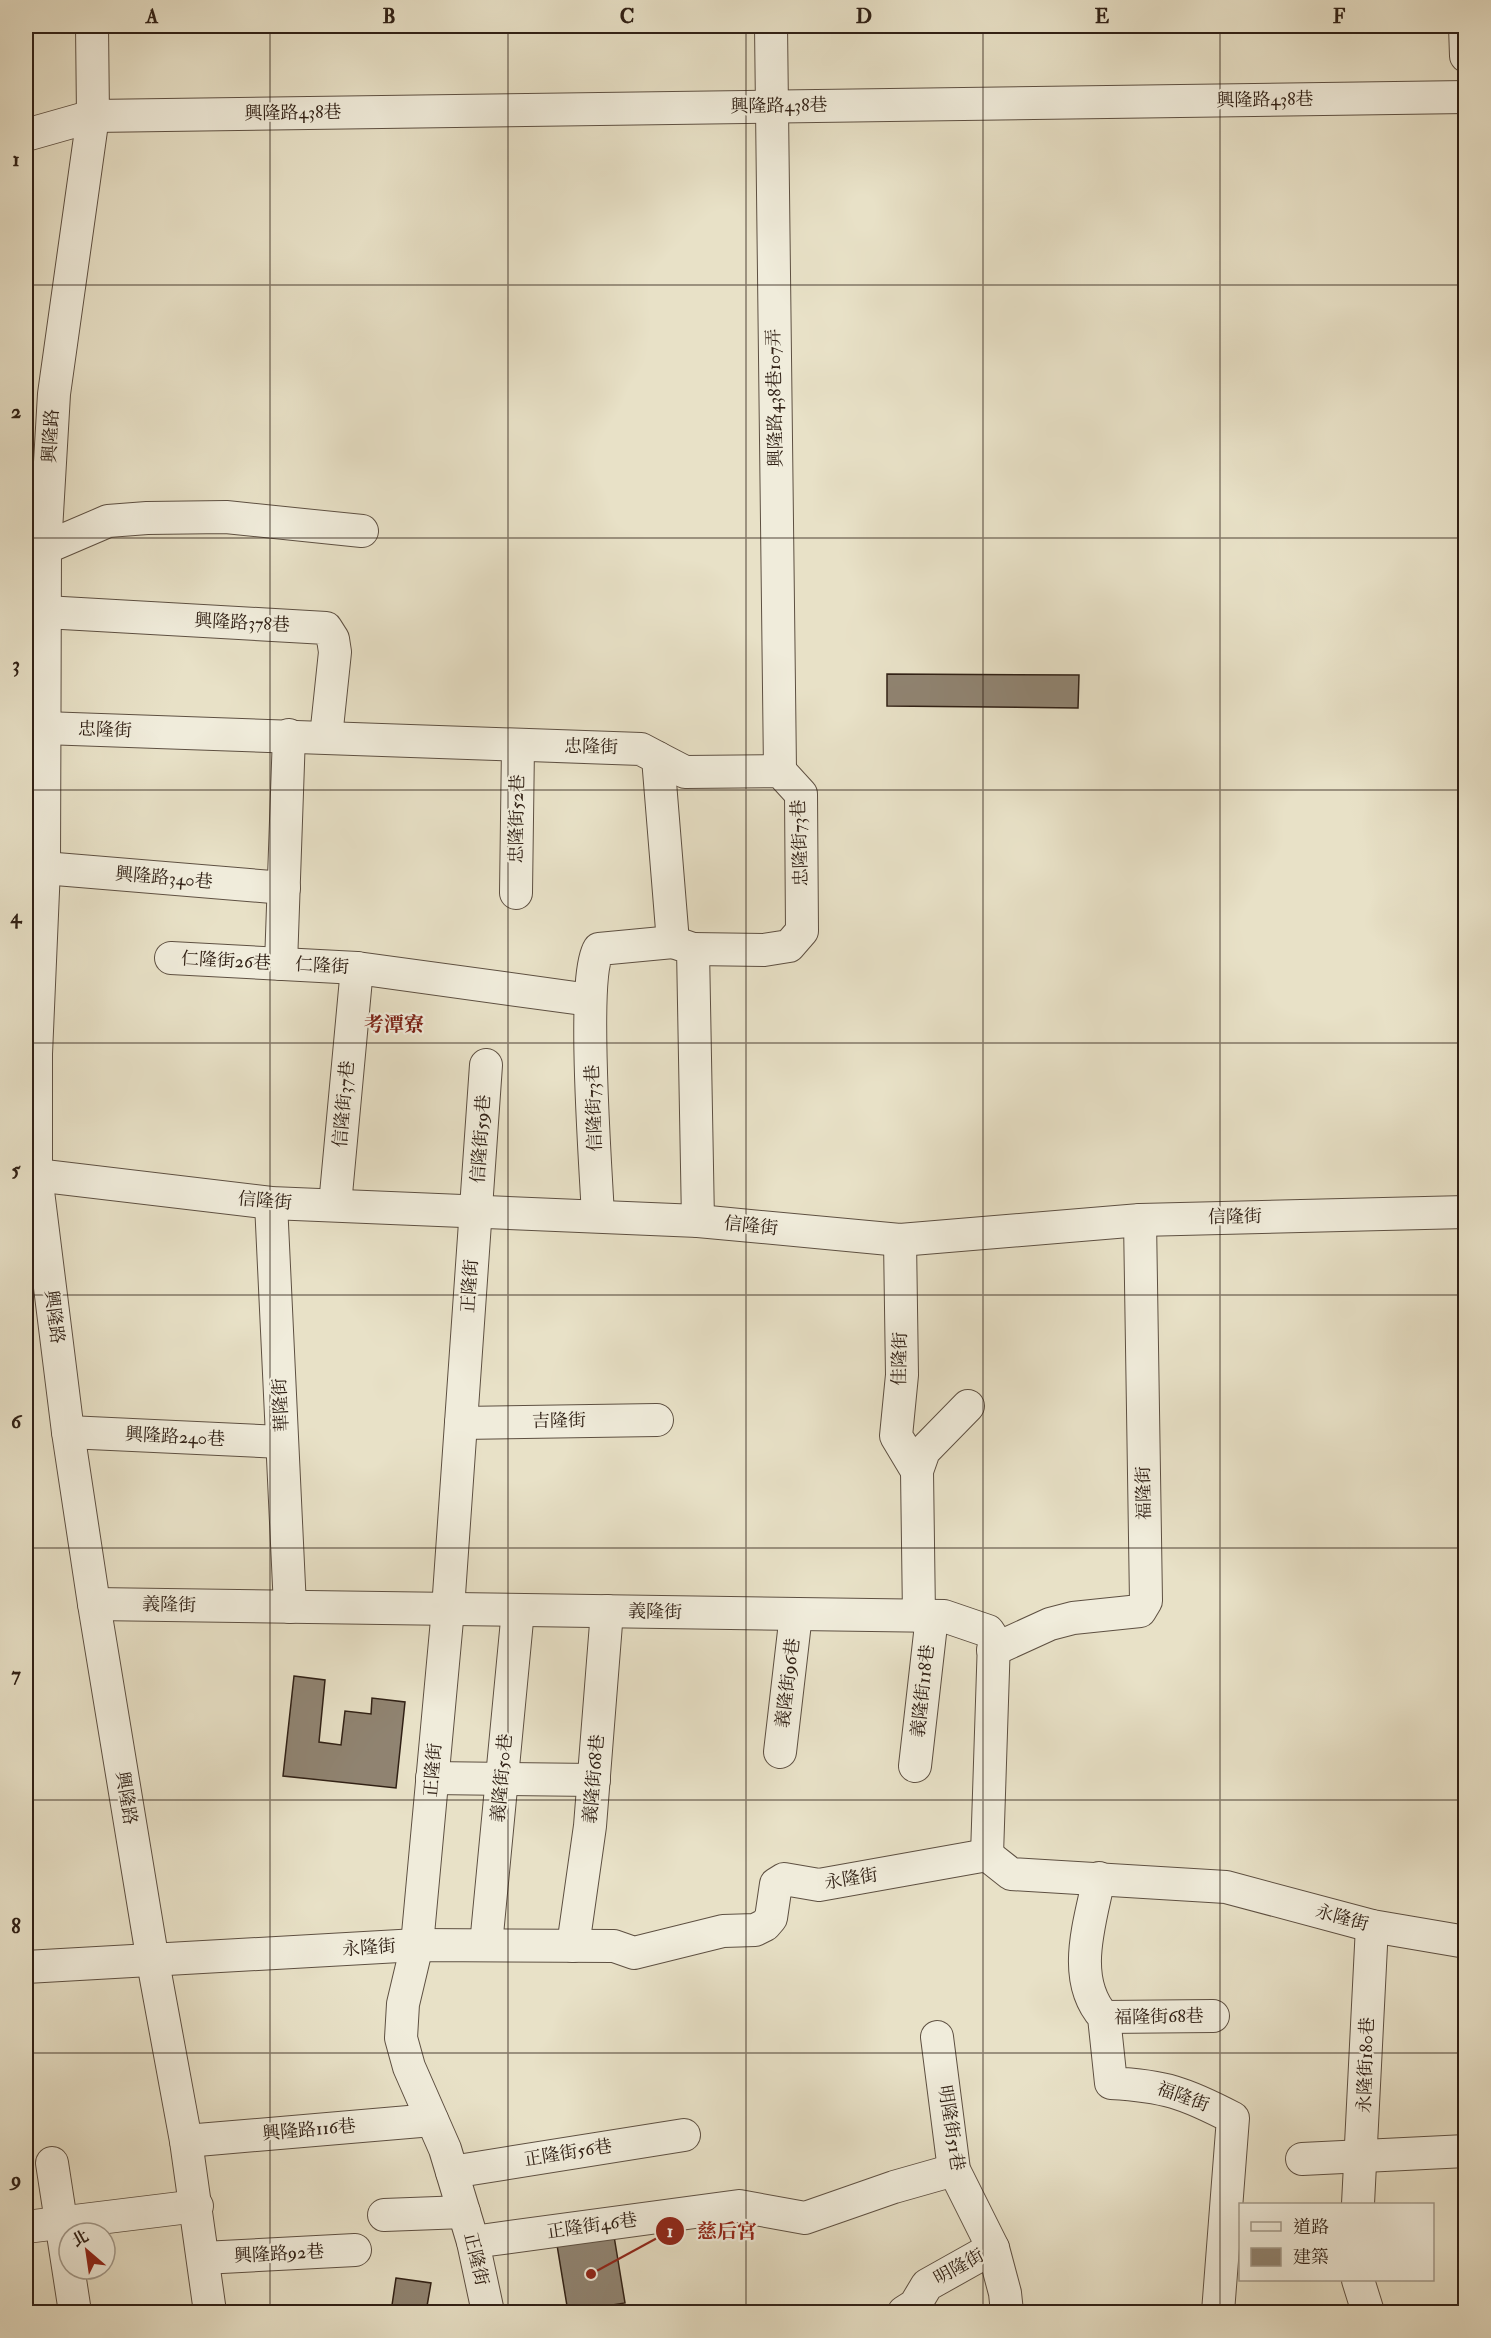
<svg xmlns="http://www.w3.org/2000/svg" width="1491" height="2338" font-family="'IM FELL Double Pica','Noto Serif TC',serif">
<rect width="100%" height="100%" fill="#e8e1c7"/>
<filter id="stains"><feTurbulence type="fractalNoise" baseFrequency=".00333" numOctaves="4"/><feColorMatrix values="0 0 0 0 .2 0 0 0 0 .09 0 0 0 0 .02 0 0 0 .5 -.17"/></filter>
<radialGradient id="worn" r=".72"><stop offset=".6" stop-color="#630" stop-opacity="0"/><stop offset="1" stop-color="#630" stop-opacity=".3"/></radialGradient>
<g fill="#908472" stroke="#302015" stroke-width="1.5">
<path d="M887,674L1079,675L1078,708L887,706Z"/>
<path d="M294,1676L325,1680L319,1742L341,1745L345,1711L371,1714L372,1698L405,1702L396,1788L283,1776Z"/>
<path d="M614,2236L625,2303L568,2312L557,2245Z"/>
<path d="M396,2278L431,2283L426,2312H391Z"/>
</g>
<g fill="none" stroke-linecap="round" stroke-linejoin="round">
<g stroke="#5e5042" stroke-width="34">
<g id="minor">
<path d="M92,26L93,116L54,394L45,548L44,868L36,1054V1175L68,1432L94,1604L153,1962L186,2141L210,2312"/>
<path d="M771,26L780,771"/>
<path d="M1465,26L1466,56"/>
<path d="M26,135L93,116L1466,97"/>
<path d="M45,548L108,521L147,518L226,517L362,531"/>
<path d="M45,612L326,628L333,639L335,652L326,737"/>
<path d="M44,728L641,749L658,758L673,942L693,949L698,1221"/>
<path d="M658,758L685,772L780,771L801,794L802,931L789,946L764,950L693,949"/>
<path d="M44,868L284,888"/>
<path d="M516,893L518,746"/>
<path d="M171,958L357,968L590,1000"/>
<path d="M281,964L289,735"/>
<path d="M486,1065L448,1609L417,1945L403,2004L401,2038L409,2067L445,2149L473,2242L488,2312"/>
<path d="M36,1175L271,1203L698,1221L900,1240L1140,1220L1466,1212"/>
<path d="M271,1203L290,1607"/>
<path d="M335,1205L357,968"/>
<path d="M598,1216C596,1171 581,977 599,949L673,942"/>
<path d="M900,1240L902,1375L896,1436L917,1471"/>
<path d="M461,1423L657,1420"/>
<path d="M68,1432L282,1442"/>
<path d="M94,1604L944,1616L988,1631L994,1640L987,1855"/>
<path d="M919,1616L917,1471L924,1451L968,1406"/>
<path d="M993,1650L1050,1624L1073,1618L1140,1611L1146,1601L1140,1220"/>
<path d="M780,1752L796,1614"/>
<path d="M915,1766L932,1616"/>
<path d="M432,1778L594,1780"/>
<path d="M1099,1878C1090,1923 1070,1979 1104,2017L1111,2083C1165,2086 1185,2093 1233,2118L1218,2312"/>
<path d="M486,1945L518,1610"/>
<path d="M573,1946L590,1826L607,1611"/>
<path d="M26,1967L417,1945L614,1946L634,1953L723,1931L755,1930L765,1925L771,1918L776,1884L784,1879L819,1885L987,1855L1011,1874L1226,1887L1372,1926L1466,1942"/>
<path d="M1104,2017L1213,2016"/>
<path d="M937,2037L954,2170L993,2248L1005,2293L1007,2312"/>
<path d="M186,2141L432,2120"/>
<path d="M1302,2159L1466,2151"/>
<path d="M52,2163L75,2312"/>
<path d="M452,2172L684,2135"/>
<path d="M1358,2204L1372,1926"/>
<path d="M384,2215L464,2212"/>
<path d="M26,2227L197,2206"/>
<path d="M473,2242L739,2206L805,2218L894,2187L954,2170"/>
<path d="M203,2258L355,2250"/>
<path d="M1358,2280L1368,2312"/>
<path d="M904,2312L915,2305L927,2285L993,2248"/>
</g>
</g>
<use href="#minor" stroke="#f0ecdb" stroke-width="32"/>
</g>
<path fill="none" stroke="#302015" stroke-width="1.5" stroke-opacity="0.55" d="M270,26V2312M508,26V2312M746,26V2312M983,26V2312M1220,26V2312M26,285H1466M26,538H1466M26,790H1466M26,1043H1466M26,1295H1466M26,1548H1466M26,1800H1466M26,2053H1466"/>
<g text-anchor="middle" dominant-baseline="central" stroke-width="4.5" stroke-linejoin="round" paint-order="stroke">
<g font-size="18" fill="#302015" stroke="#f0ecdb">
<text transform="translate(1265 100) rotate(-1)">興隆路438巷</text>
<text transform="translate(779 106) rotate(-1)">興隆路438巷</text>
<text transform="translate(293 113) rotate(-1)">興隆路438巷</text>
<text transform="translate(775 398) rotate(-91)">興隆路438巷107弄</text>
<text transform="translate(51 436) rotate(-87)">興隆路</text>
<text transform="translate(242 623) rotate(3)">興隆路378巷</text>
<text transform="translate(105 730) rotate(2)">忠隆街</text>
<text transform="translate(591 747) rotate(1)">忠隆街</text>
<text transform="translate(517 819) rotate(-89)">忠隆街52巷</text>
<text transform="translate(800 843) rotate(-92)">忠隆街73巷</text>
<text transform="translate(164 878) rotate(5)">興隆路340巷</text>
<text transform="translate(226 961) rotate(3)">仁隆街26巷</text>
<text transform="translate(322 966) rotate(3)">仁隆街</text>
<text transform="translate(344 1104) rotate(-85)">信隆街37巷</text>
<text transform="translate(594 1108) rotate(-92)">信隆街73巷</text>
<text transform="translate(481 1139) rotate(-86)">信隆街59巷</text>
<text transform="translate(265 1201) rotate(5)">信隆街</text>
<text transform="translate(1235 1217) rotate(-1)">信隆街</text>
<text transform="translate(751 1226) rotate(6)">信隆街</text>
<text transform="translate(470 1286) rotate(-86)">正隆街</text>
<text transform="translate(54 1317) rotate(83)">興隆路</text>
<text transform="translate(900 1359) rotate(-89)">佳隆街</text>
<text transform="translate(281 1405) rotate(-93)">華隆街</text>
<text transform="translate(559 1421) rotate(-1)">吉隆街</text>
<text transform="translate(175 1437) rotate(3)">興隆路240巷</text>
<text transform="translate(1144 1493) rotate(-91)">福隆街</text>
<text transform="translate(169 1605) rotate(1)">義隆街</text>
<text transform="translate(655 1612) rotate(1)">義隆街</text>
<text transform="translate(788 1683) rotate(-83)">義隆街96巷</text>
<text transform="translate(923 1691) rotate(-84)">義隆街118巷</text>
<text transform="translate(433 1770) rotate(-85)">正隆街</text>
<text transform="translate(502 1778) rotate(-85)">義隆街50巷</text>
<text transform="translate(594 1779) rotate(-85)">義隆街68巷</text>
<text transform="translate(126 1798) rotate(81)">興隆路</text>
<text transform="translate(851 1879) rotate(-9)">永隆街</text>
<text transform="translate(1342 1918) rotate(15)">永隆街</text>
<text transform="translate(369 1948) rotate(-4)">永隆街</text>
<text transform="translate(1159 2017) rotate(-1)">福隆街68巷</text>
<text transform="translate(1366 2065) rotate(-88)">永隆街180巷</text>
<text transform="translate(1183 2097) rotate(20)">福隆街</text>
<text transform="translate(951 2128) rotate(81)">明隆街51巷</text>
<text transform="translate(309 2130) rotate(-5)">興隆路116巷</text>
<text transform="translate(568 2153) rotate(-9)">正隆街56巷</text>
<text transform="translate(592 2226) rotate(-8)">正隆街46巷</text>
<text transform="translate(279 2254) rotate(-3)">興隆路92巷</text>
<text transform="translate(476 2259) rotate(77)">正隆街</text>
<text transform="translate(959 2267) rotate(-29)">明隆街</text>
</g>
<g font-size="20" font-weight="bold" fill="#7a1f14" stroke="#f0ecdb">
<text x="394" y="1024">考潭寮</text>
</g>
</g>
<path fill="none" stroke="#8f2418" stroke-width="2" d="M591 2274L670 2231"/>
<g fill="#8f2418" stroke="#f0ecdb" stroke-width="2">
<circle cx="591" cy="2274" r="6"/>
<circle cx="670" cy="2231" r="15"/>
</g>
<g font-size="18" text-anchor="middle" font-weight="bold" fill="#fff">
<text x="670" y="2237">1</text>
</g>
<g font-size="20" text-anchor="middle" font-weight="bold" fill="#8f2418" stroke="#f0ecdb" stroke-width="4.5" stroke-linejoin="round" paint-order="stroke">
<text x="727" y="2238">慈后宮</text>
</g>
<rect width="1491" height="2338" fill="none" stroke="#e8e1c7" stroke-width="66"/>
<rect x="1239" y="2203" width="195" height="78" fill="#f0ecdb" stroke="#a39a8c" stroke-width="1.5"/>
<rect x="1251" y="2222" width="30" height="9" fill="#f0ecdb" stroke="#a39a8c" stroke-width="1.5"/>
<text x="1293" y="2233" font-size="18" fill="#302015">道路</text>
<rect x="1251" y="2248" width="30" height="18" fill="#908472" stroke="#a39a8c" stroke-width="1.5"/>
<text x="1293" y="2263" font-size="18" fill="#302015">建築</text>
<g transform="translate(87 2251) rotate(331)"><circle r="28" fill="#f0ecdb" stroke="#a39a8c" stroke-width="1.5"/>
<path d="M0-4.5L10 22L0 15L-10 22Z" fill="#8f2418"/>
<text y="-9" font-size="16" font-weight="bold" text-anchor="middle" fill="#302015">北</text>
</g>
<rect x="33" y="33" width="1425" height="2272" fill="none" stroke="#302015" stroke-width="2"/>
<g font-size="20" text-anchor="middle" font-weight="bold" fill="#302015">
<text x="152" y="23">A</text>
<text x="389" y="23">B</text>
<text x="627" y="23">C</text>
<text x="864" y="23">D</text>
<text x="1102" y="23">E</text>
<text x="1339" y="23">F</text>
<text x="16" y="166">1</text>
<text x="16" y="418">2</text>
<text x="16" y="671">3</text>
<text x="16" y="923">4</text>
<text x="16" y="1176">5</text>
<text x="16" y="1428">6</text>
<text x="16" y="1681">7</text>
<text x="16" y="1933">8</text>
<text x="16" y="2186">9</text>
</g>
<rect width="100%" height="100%" filter="url(#stains)"/>
<rect width="100%" height="100%" fill="url(#worn)"/>
</svg>
